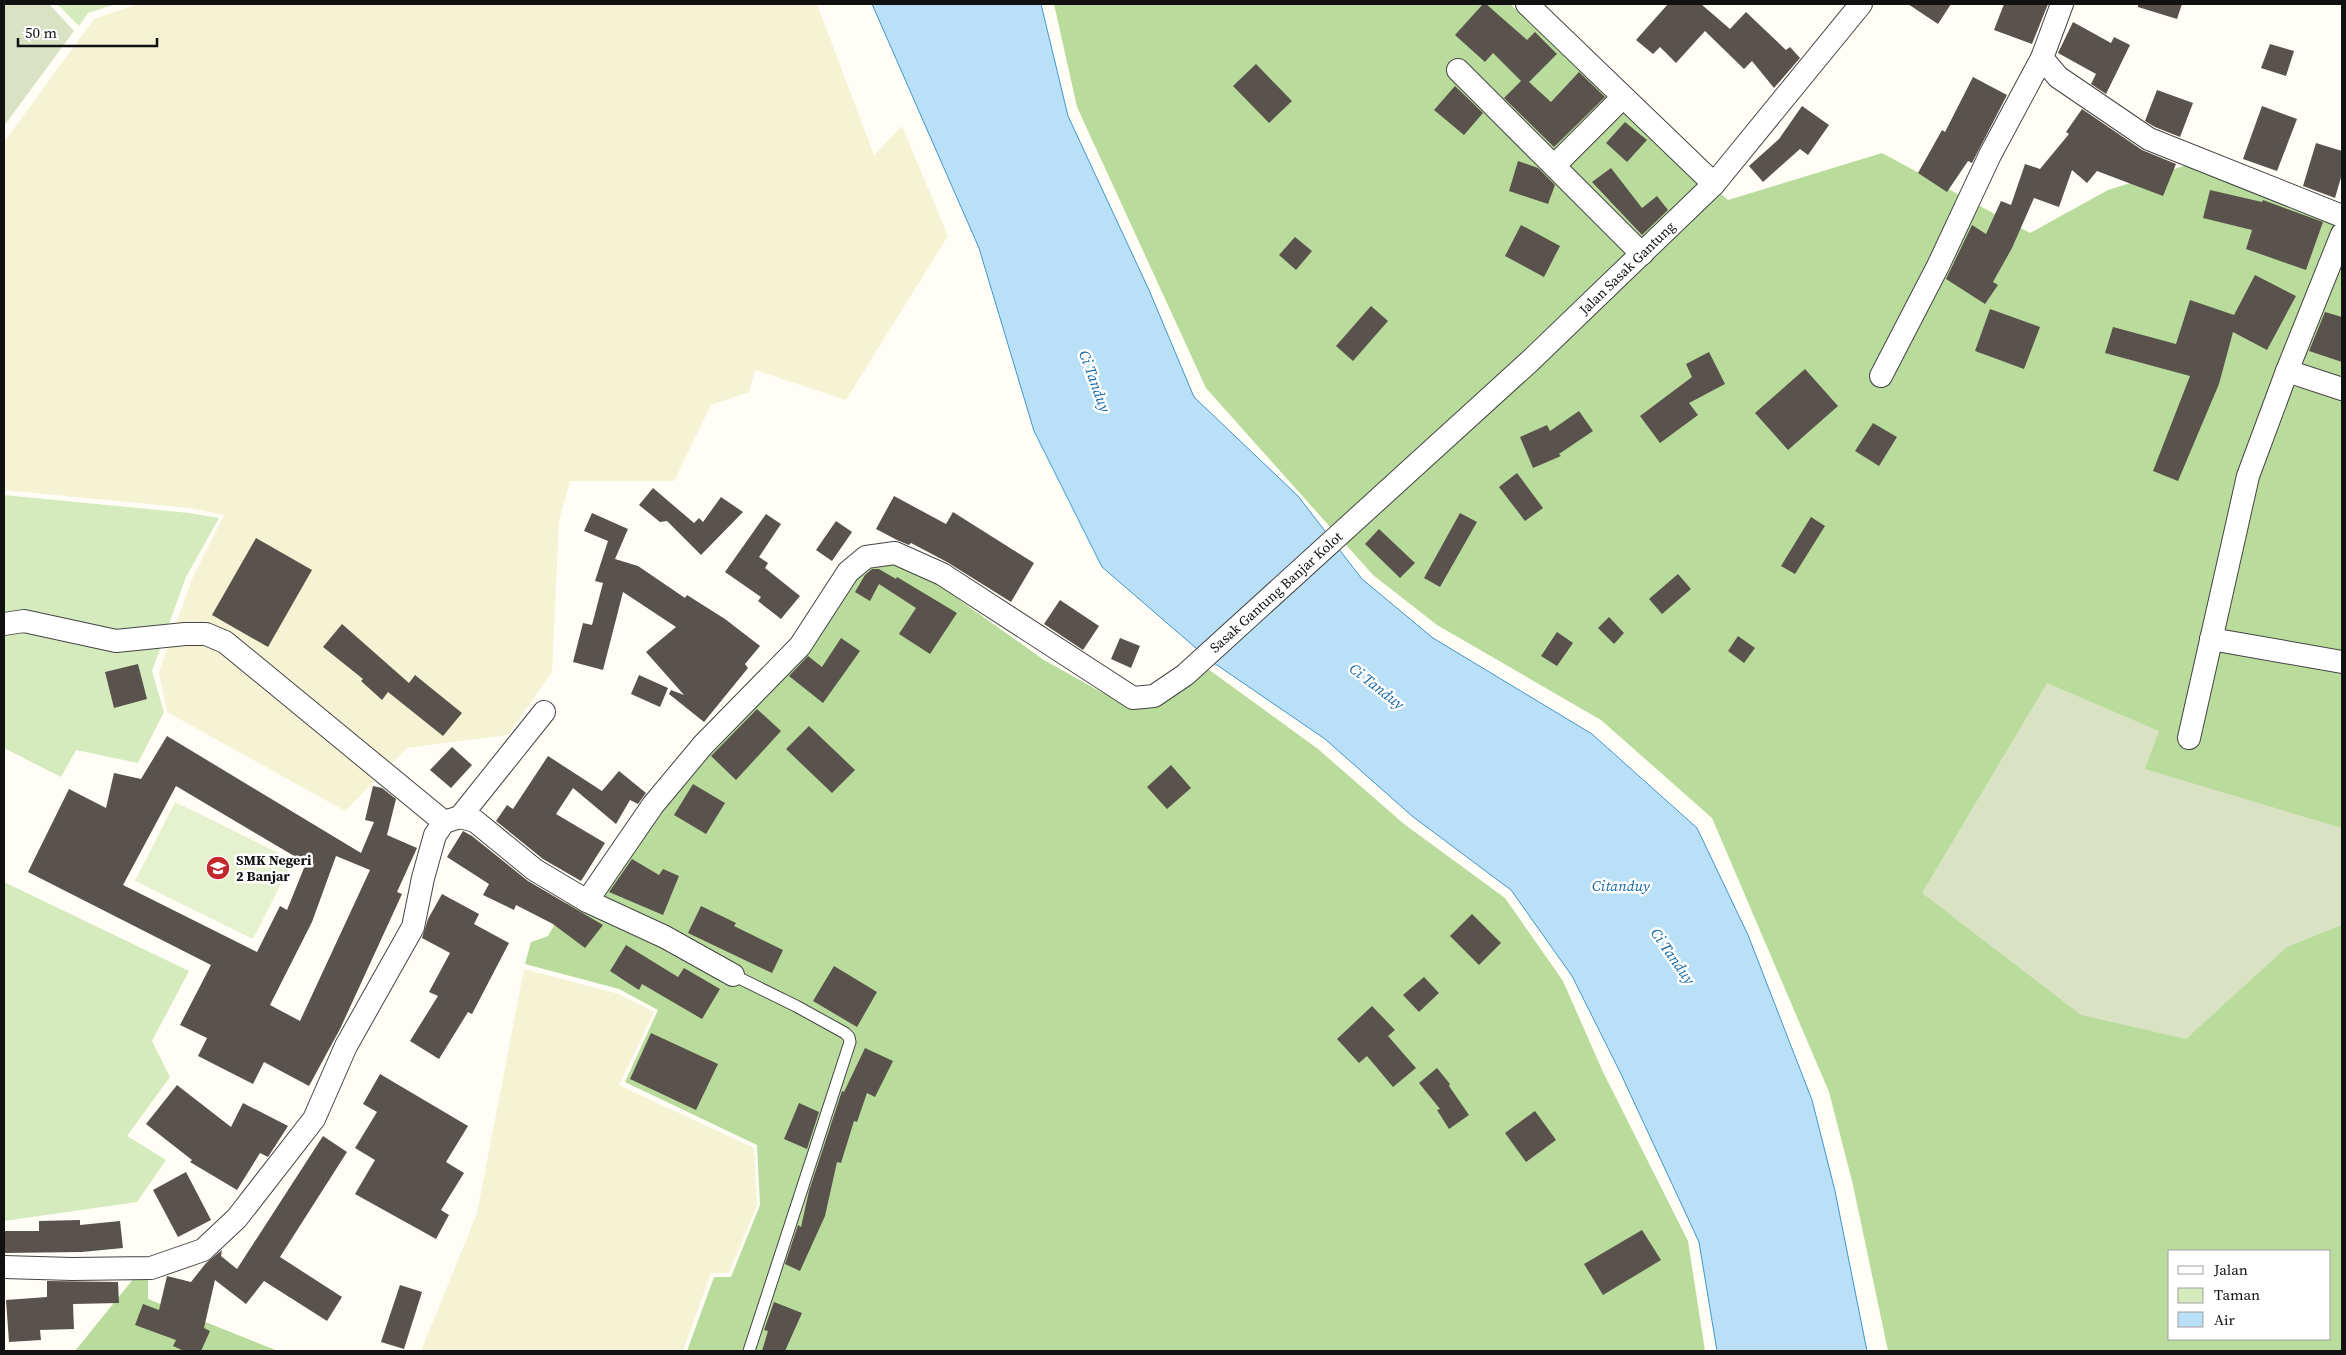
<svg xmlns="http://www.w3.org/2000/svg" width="2346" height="1355" font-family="'Source Serif 4',serif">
<rect width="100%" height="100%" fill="#fffdf5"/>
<g fill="#f6f3d4">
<path d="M138,4H817L874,155L902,126L948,236L846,400L755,370L749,392L711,405L674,481H570L559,521L552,672L508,735L407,748L345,811L167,712L159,672L192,579L224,515L189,508L4,490V142L94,19Z"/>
<path d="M524,969L619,994L654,1012L619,1085L754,1148L757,1205L729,1273H711L683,1351H421L477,1213Z"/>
</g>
<g fill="#d5ebbd">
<path d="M57,4H116L88,13L79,26Z"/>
<path d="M4,495L189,513L219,518L186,577L152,671L164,712L138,763L76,750L61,777L4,748Z"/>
<path d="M4,882L189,971L152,1041L170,1077L127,1136L166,1160L137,1202L4,1221Z"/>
</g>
<g fill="#b9dc9c" fill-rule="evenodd">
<path d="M1054,4H1510L1627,112L1728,200L1882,153L2030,233L2108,190L2187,165L2321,220L2342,211V1351H1888L1853,1185L1829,1092L1712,818L1601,720L1437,625L1373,575L1206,388L1077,107ZM2170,1251H2330V1339H2170Z"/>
<path d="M893,563L937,584L1044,660L1126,706L1208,669L1318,749L1404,824L1505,898L1563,981L1603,1072L1688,1241L1705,1351H687L714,1277H731L760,1205L757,1145L625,1082L658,1010L619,989L525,964L531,942L548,936L569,900L589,907L657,809L867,565Z"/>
<path d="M134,1278H148V1299L278,1351H75Z"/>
</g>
<g fill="#d9e3c4">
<path d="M4,4H49L74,31L4,126Z"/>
<path d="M2047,683L2159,731L2145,769L2342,828V925L2287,947L2186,1039L2081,1015L1922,893Z"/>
</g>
<path fill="#e6f2cf" d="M175,802L293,860L253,939L135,881Z"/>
<path fill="#b9e0f7" stroke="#3f96cf" d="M872,4H1041L1068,116L1149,290L1194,397L1298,496L1362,579L1433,638L1592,734L1697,828L1748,935L1812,1100L1835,1191L1867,1351H1717L1699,1242L1620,1072L1572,976L1511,890L1412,816L1325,739L1211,661L1102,567L1034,431L979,248Z"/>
<g fill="#5a524d" fill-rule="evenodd">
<path d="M1483,4H1486L1527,40L1535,32L1557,54L1529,82L1551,102L1579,72L1605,97L1554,147L1504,98L1521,81L1493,53L1485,62L1455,35Z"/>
<path d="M1668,4H1701L1730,29L1746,12L1786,50L1790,47L1800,58L1774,88L1752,61L1744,69L1705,31L1676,63L1660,47L1653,54L1636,40Z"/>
<path d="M1908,4H1951L1938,24Z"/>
<path d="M2004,4H2048L2032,44L1994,30Z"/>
<path d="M2138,4H2182L2177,19L2138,7Z"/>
<path d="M2073,22L2111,43L2114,37L2130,45L2106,94L2091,84L2096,74L2058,53Z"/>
<path d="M2270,44L2294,51L2286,76L2261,68Z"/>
<path d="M1256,64L1292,101L1269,123L1233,86Z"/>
<path d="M1973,77L2007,95L1972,163L1968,161L1947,192L1918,173L1942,130L1945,132Z"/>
<path d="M1455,86L1483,113L1464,135L1434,110Z"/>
<path d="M2157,90L2193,103L2180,137L2155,127L2145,121Z"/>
<path d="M1802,106L1829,125L1808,155L1800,149L1763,182L1749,166L1779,139Z"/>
<path d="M2262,106L2297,119L2277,171L2243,159Z"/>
<path d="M2082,109L2142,150L2176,164L2163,196L2097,171L2087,183L2072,170L2059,207L2034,198L2012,248L1993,282L1998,285L1985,304L1946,279L1972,225L1986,234L2001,201L2011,205L2025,164L2040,169L2069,134L2066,132Z"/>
<path d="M1625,122L1647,140L1627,162L1606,143Z"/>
<path d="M2316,143L2342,151V174L2335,198L2303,186Z"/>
<path d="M1518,161L1538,168L1555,185L1548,204L1509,191Z"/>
<path d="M1611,168L1642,208L1657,196L1668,210L1642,235L1592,182Z"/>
<path d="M2210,190L2262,202L2263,200L2323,222L2306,270L2246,249L2252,230L2203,218Z"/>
<path d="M1521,225L1560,246L1544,277L1505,256Z"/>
<path d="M1295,237L1312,251L1296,270L1279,255Z"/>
<path d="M2255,275L2296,296L2267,350L2233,332L2219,384L2178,481L2153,471L2190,376L2105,353L2113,327L2176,344L2190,300L2234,315Z"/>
<path d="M1371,306L1388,321L1353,361L1336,346Z"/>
<path d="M1990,309L2040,327L2024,369L1975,351Z"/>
<path d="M2325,312L2342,317V362L2309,351Z"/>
<path d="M1709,352L1725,384L1689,403L1698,415L1660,443L1640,416L1692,377L1686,364Z"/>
<path d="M1805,369L1838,406L1788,450L1755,413Z"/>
<path d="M1579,411L1593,431L1559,454L1561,456L1533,468L1520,437L1547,425L1550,431Z"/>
<path d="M1873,423L1897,437L1879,466L1855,451Z"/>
<path d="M1517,473L1543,508L1525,521L1499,487Z"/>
<path d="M653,488L694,523L699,518L703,522L721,497L743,512L701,555L667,521L660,522L639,505Z"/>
<path d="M894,496L946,524L953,512L1034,563L1011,602L947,562L911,543L909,545L897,540L876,529Z"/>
<path d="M592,513L628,529L615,559L638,566L685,598L687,595L725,619L760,646L745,664L748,668L704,722L669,694L671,690L684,695L646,652L676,627L623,592L603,670L573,662L583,623L592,625L603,583L595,581L608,541L584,531Z"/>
<path d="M1460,513L1477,522L1440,587L1424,578Z"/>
<path d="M766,514L781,524L759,557L768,563L765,568L800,596L781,619L758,601L761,597L725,572Z"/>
<path d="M1811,517L1825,526L1795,574L1781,566Z"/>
<path d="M836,521L852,532L832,561L816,550Z"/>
<path d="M1379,529L1415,563L1400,578L1365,544Z"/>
<path d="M256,538L312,570L268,647L212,615Z"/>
<path d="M872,569H879L896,579L897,577L957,613L930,654L899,634L916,608L879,584L870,601L855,592L865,575Z"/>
<path d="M1678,574L1691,589L1662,614L1649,599Z"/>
<path d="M1060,600L1099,626L1083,650L1044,624Z"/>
<path d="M1609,617L1624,633L1614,644L1598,628Z"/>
<path d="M342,624L409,683L415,675L462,713L443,736L388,692L382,700L361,681L363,679L323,647Z"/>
<path d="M1557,632L1573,643L1557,666L1541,656Z"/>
<path d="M1738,636L1755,648L1744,663L1728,651Z"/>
<path d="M841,638L860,651L823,703L789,676L808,656L822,667Z"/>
<path d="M1120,638L1140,646L1131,668L1111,659Z"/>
<path d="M138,664L147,699L114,708L105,672Z"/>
<path d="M639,675L668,688L660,707L631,694Z"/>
<path d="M757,709L781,731L736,780L711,756Z"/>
<path d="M809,726L855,770L832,793L786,749Z"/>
<path d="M167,736L361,853L374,822L365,820L373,786L382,788L396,799L387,835L417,848L397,892L402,894L340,1029L309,1086L264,1062L253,1084L198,1056L207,1038L180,1025L211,965L28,872L69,789L106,808L114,773L141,779ZM176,786L306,863L287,910L280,906L257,952L123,885ZM336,856L370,870L300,1021L270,1005L312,922Z"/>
<path d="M452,747L472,765L451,788L430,770Z"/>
<path d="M548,756L602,791L619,771L646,793L638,804L630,800L616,824L573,788L556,814L605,843L581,881L543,859L496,821L507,805L513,809Z"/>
<path d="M1171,765L1191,788L1167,809L1147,787Z"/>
<path d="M693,784L725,803L706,834L674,815Z"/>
<path d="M463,831L472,836L528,881L603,925L585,948L553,924L516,905L514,910L483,895L489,884L447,857Z"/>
<path d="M632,859L659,875L663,869L679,876L663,915L609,892Z"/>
<path d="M442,894L479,914L474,924L509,943L472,1014L468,1012L439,1059L410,1041L438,996L429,992L450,953L422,938L428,919Z"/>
<path d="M701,906L736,923L734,926L783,950L772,973L688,933Z"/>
<path d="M1472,914L1501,943L1479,965L1450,936Z"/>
<path d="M626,945L678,977L684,968L720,989L702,1019L642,984L639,990L610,971Z"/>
<path d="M834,966L877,992L857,1027L813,1001Z"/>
<path d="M1424,977L1439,993L1419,1012L1403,995Z"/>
<path d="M1372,1006L1395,1030L1388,1036L1416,1068L1393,1087L1367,1056L1359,1063L1337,1039Z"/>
<path d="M651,1033L718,1064L696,1110L630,1079Z"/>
<path d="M865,1048L893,1061L875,1097L867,1093L857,1122L854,1121L841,1163L837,1162L825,1216L800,1271L785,1264L798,1225L801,1227L809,1191L842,1091L844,1092Z"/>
<path d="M1437,1068L1450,1084L1449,1086L1469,1115L1449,1129L1437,1110L1440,1109L1419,1083Z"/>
<path d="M380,1074L468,1126L446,1162L464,1173L441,1210L449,1215L436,1239L355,1194L375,1160L355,1148L377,1112L363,1104Z"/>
<path d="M177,1085L231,1127L243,1103L288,1126L268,1157L260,1153L237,1190L190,1162L192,1160L146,1124Z"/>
<path d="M799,1103L819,1112L807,1149L784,1139Z"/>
<path d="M1535,1111L1556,1140L1526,1162L1505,1133Z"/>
<path d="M323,1136L347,1152L280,1257L342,1297L327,1321L264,1281L246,1304L215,1280L204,1328L210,1331L201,1351H184L173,1346L176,1340L135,1325L143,1304L159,1310L167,1276L191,1282L206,1263L222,1250L221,1256L237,1269Z"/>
<path d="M186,1172L211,1220L178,1237L153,1190Z"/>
<path d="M80,1220V1225L120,1221L123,1248L82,1252L4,1253V1231H39V1221Z"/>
<path d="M1642,1230L1661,1260L1603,1295L1584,1264Z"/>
<path d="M47,1281L118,1282L119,1303L73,1304L74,1329L40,1330L41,1340L9,1342L6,1300L47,1297Z"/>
<path d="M400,1285L422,1292L404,1349L381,1342Z"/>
<path d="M774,1302L802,1313L785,1351H762L768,1331L764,1330Z"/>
</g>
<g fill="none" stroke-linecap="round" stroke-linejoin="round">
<g stroke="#444" stroke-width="13">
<path id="lane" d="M733,975L796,1006L845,1033L849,1037L850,1042L749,1351"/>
</g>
<g stroke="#444" stroke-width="24">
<g id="street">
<path d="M1527,4L1714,184"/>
<path d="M2062,4L2042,58L2058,77L2149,139L2342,216"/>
<path d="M1458,70L1642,254"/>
<path d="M1555,165L1623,97"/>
<path d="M2287,371L2342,389"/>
<path d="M1881,376L1938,266L1990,155L2042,58"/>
<path d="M4,624L24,621L116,641L185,634H206L225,642L444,822"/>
<path d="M2211,639L2342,662"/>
<path d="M2189,738L2248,476L2287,371L2342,234"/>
<path d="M460,817L544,712"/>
<path d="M587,901L653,805L703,745L800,646L848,572L866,557L895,553L942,574L1133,698L1154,696L1185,675L1529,362L1714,184L1861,4"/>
<path d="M4,1267L72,1269L151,1268L203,1250L237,1218L314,1119L346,1046L413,927L423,878L435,835L444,822L460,817L475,821L535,870L587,901L665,937L733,975"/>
</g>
</g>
<use href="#lane" stroke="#fff" stroke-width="11"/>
<use href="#street" stroke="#fff" stroke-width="22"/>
</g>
<defs>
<g id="school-disc" transform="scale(1.25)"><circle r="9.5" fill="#c4262e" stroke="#fff"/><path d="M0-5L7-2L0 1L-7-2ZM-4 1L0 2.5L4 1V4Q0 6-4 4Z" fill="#fff"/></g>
</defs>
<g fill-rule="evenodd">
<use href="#school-disc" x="218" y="868"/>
</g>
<g text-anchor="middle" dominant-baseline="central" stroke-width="5" stroke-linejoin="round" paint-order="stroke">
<g font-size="14" fill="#111" stroke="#fff">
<text transform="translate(1627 268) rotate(-44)">Jalan Sasak Gantung</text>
<text transform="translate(1276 592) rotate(-42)">Sasak Gantung Banjar Kolot</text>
</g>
<g font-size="14" font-weight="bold" fill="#111" stroke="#fff" text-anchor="start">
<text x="236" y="860">SMK Negeri<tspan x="236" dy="16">2 Banjar</tspan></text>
</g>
<g font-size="15" font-style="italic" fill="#1768a6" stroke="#fff">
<text transform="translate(1095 381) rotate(70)">Ci Tanduy</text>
<text transform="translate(1377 686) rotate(38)">Ci Tanduy</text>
<text x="1621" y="885">Citanduy</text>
<text transform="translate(1673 956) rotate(55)">Ci Tanduy</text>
</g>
</g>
<rect width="2346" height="1355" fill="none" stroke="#111111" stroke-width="10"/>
<rect x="2168" y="1250" width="162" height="90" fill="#ffffff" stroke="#a0a0a0"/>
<rect x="2178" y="1266" width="25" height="8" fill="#ffffff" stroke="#a0a0a0"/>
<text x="2214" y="1275" font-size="15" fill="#111111">Jalan</text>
<rect x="2178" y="1288" width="25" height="15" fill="#d5ebbd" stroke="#a0a0a0"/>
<text x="2214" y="1300" font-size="15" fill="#111111">Taman</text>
<rect x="2178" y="1312" width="25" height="15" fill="#b9e0f7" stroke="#a0a0a0"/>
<text x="2214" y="1325" font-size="15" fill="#111111">Air</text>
<path d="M18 38v8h139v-8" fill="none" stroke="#111111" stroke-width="2.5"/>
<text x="25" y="38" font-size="15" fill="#111111" stroke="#ffffff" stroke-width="4" paint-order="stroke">50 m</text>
</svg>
